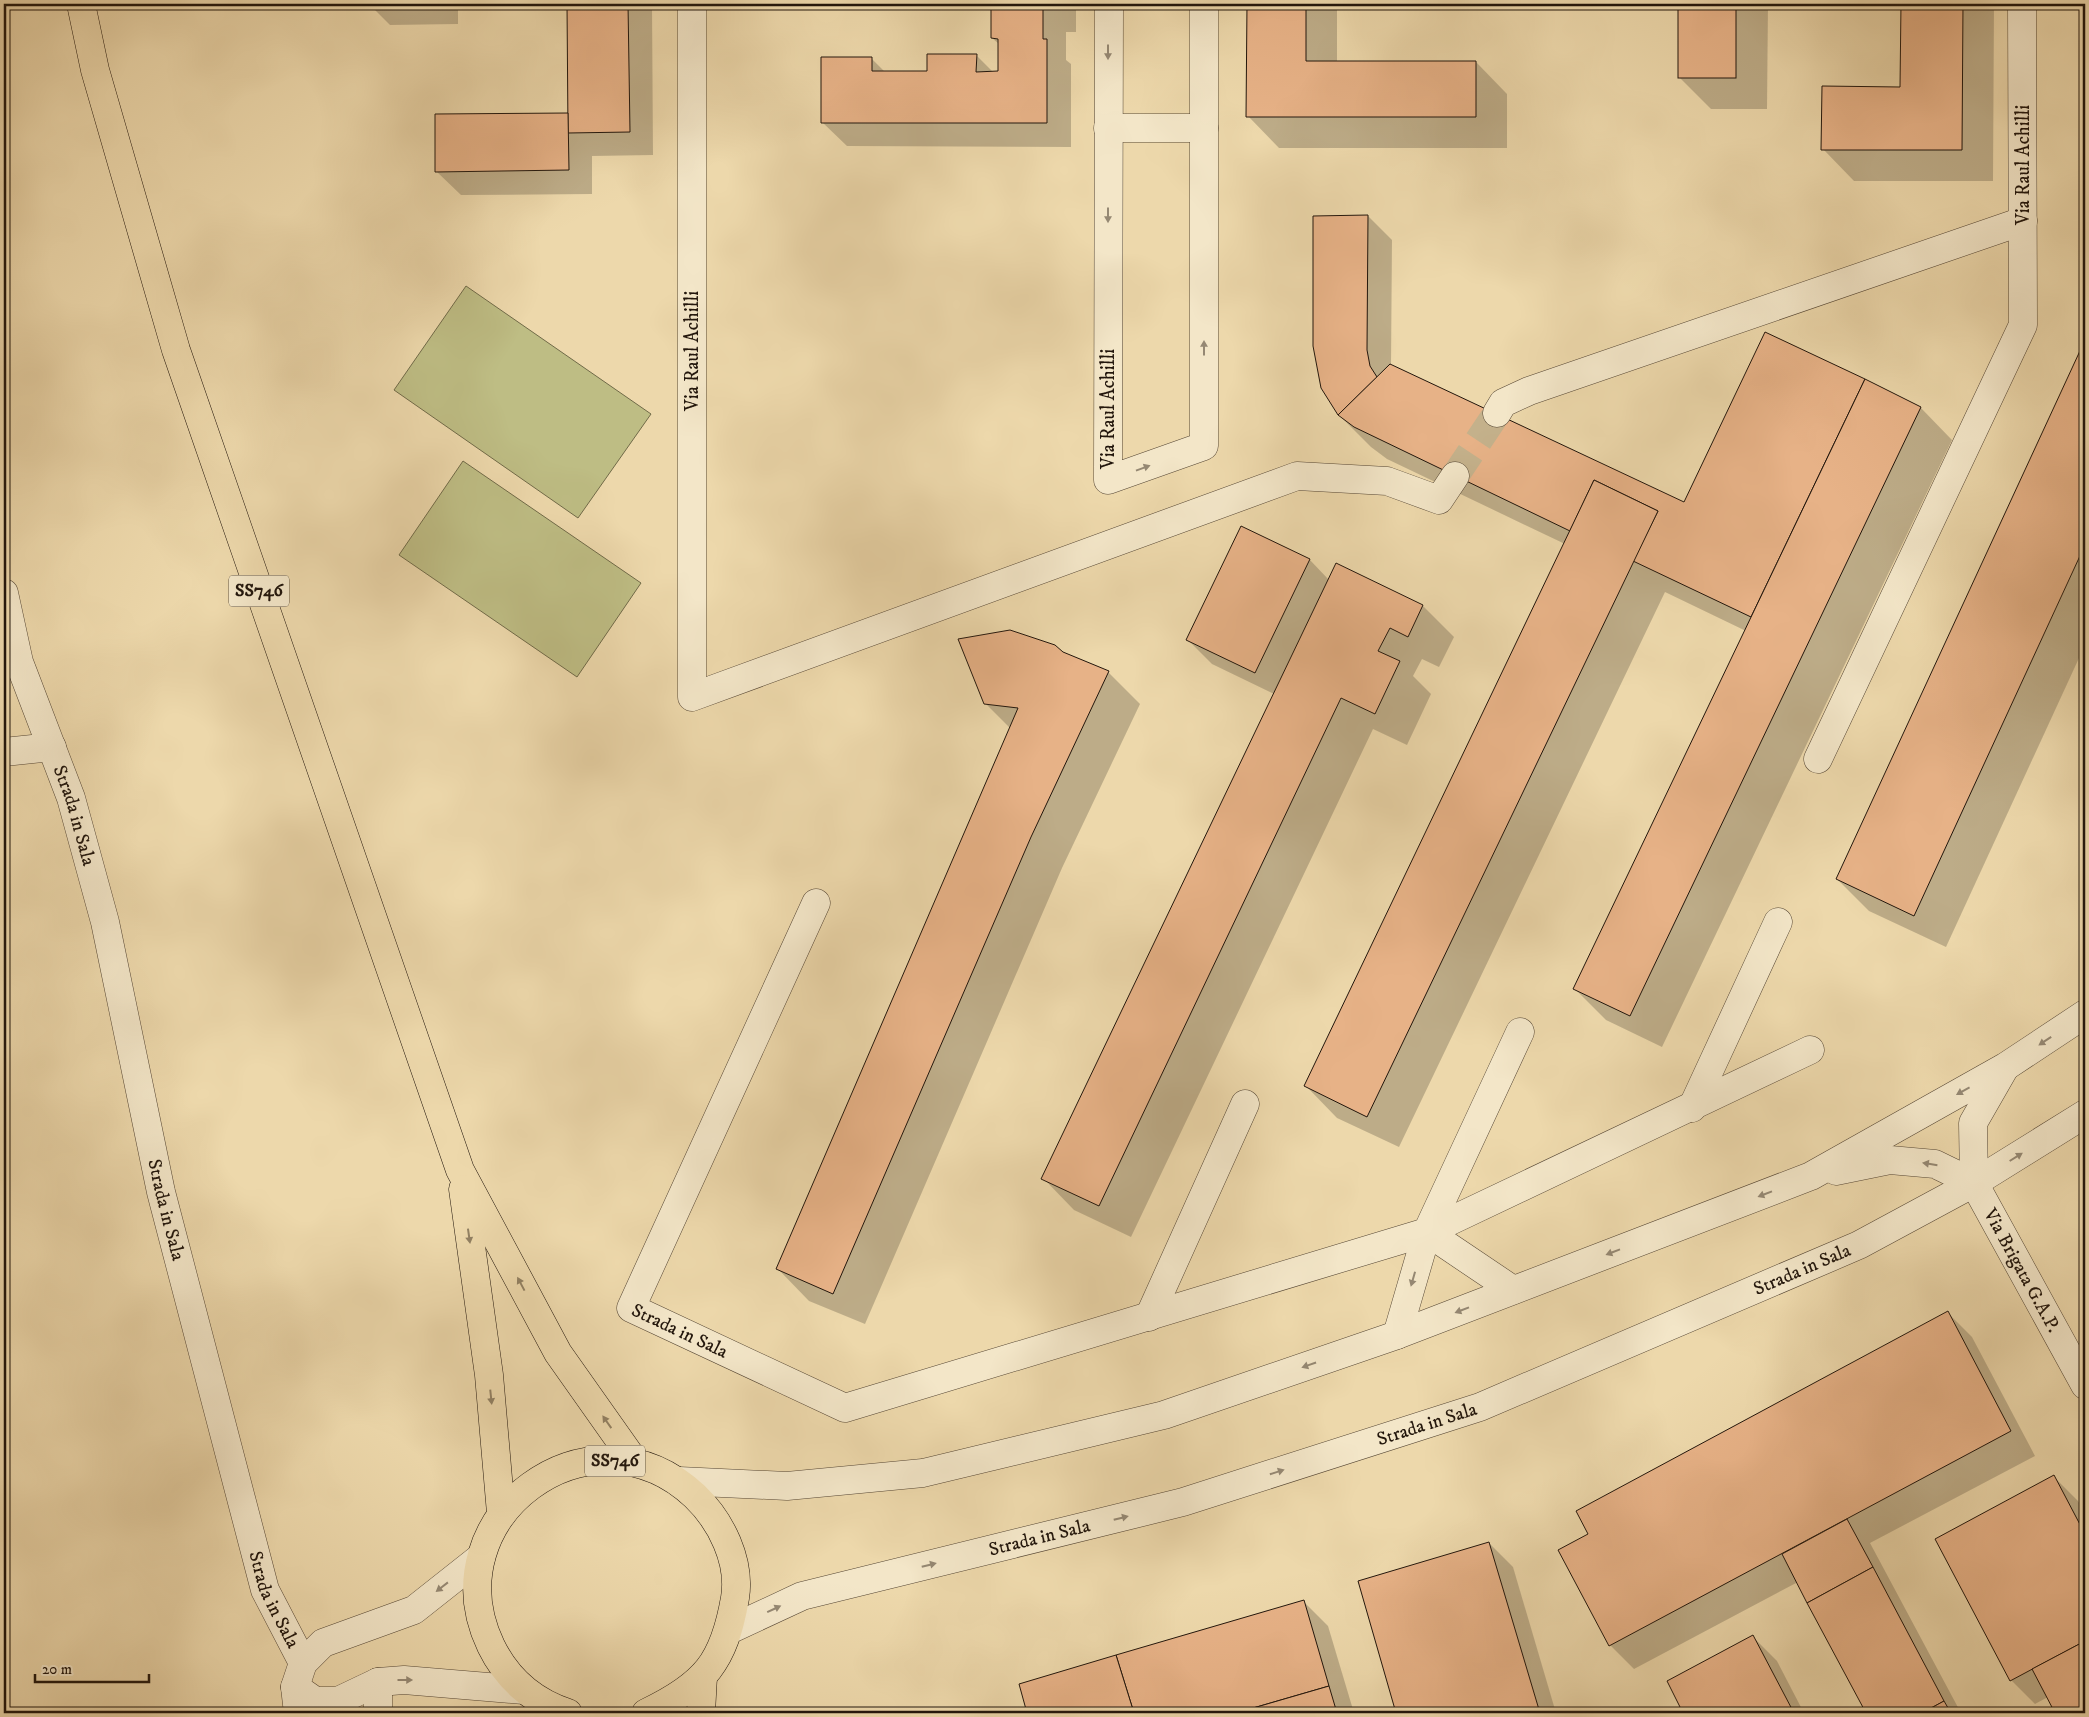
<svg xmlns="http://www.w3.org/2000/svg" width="2089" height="1717" font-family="'IM FELL DW Pica',serif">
<rect width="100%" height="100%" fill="#edd8ab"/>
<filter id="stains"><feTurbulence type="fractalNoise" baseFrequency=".004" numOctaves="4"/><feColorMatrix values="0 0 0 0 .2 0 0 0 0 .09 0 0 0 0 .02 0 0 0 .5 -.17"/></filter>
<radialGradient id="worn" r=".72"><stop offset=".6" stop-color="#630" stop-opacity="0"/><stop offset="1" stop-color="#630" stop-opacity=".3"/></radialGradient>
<g fill="#bebd84" stroke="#706a48">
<path d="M466,286L651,414L578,518L394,390Z"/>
<path d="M463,461L641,583L577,677L399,555Z"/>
</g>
<g fill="#0003">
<path d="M369,4H458V24L390,25Z"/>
<path d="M568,4H652L653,155L592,156V194L461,195L436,171L569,114Z"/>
<path d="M751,4H818V10H758Z"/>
<path d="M993,4H1076V32H1066V60L1071,64V147L847,146L822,122L871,58L886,73H928L976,55L994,73L999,72V44L992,38Z"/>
<path d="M1248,4H1337V62H1476L1507,94V148H1279L1248,116Z"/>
<path d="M1679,4H1768L1767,109H1711L1679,77Z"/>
<path d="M1902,4H1994L1993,181H1854L1823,149L1902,88Z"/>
<path d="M1368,216L1392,240L1391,366L1685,504L1766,334L1921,408L1952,440L1662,1047L1606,1020L1575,989L1746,631L1665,592L1399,1147L1337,1118L1306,1086L1565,544L1387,459L1371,447L1339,415Z"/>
<path d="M2085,343V645L1946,947L1869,911L1837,879Z"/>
<path d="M1241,527L1310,560L1329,580L1423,606L1454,637L1439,667L1422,659L1413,676L1431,694L1407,745L1373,729L1131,1237L1074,1210L1043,1178L1274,694L1212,664L1188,640Z"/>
<path d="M1063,653L1108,672L1140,704L1062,868L865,1324L809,1301L778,1269L1011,729L985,703Z"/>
<path d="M1948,1313L1972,1337L2035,1456L1870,1543L1961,1713H1867L1798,1582L1634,1669L1610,1645L1590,1534Z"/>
<path d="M2054,1477L2078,1501L2085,1514V1713H2056L2048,1697L2035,1704L2011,1680Z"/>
<path d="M1489,1543L1513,1567L1556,1713H1398L1359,1582Z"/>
<path d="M1304,1602L1328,1626L1354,1713H1029L1020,1685Z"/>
<path d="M1753,1637L1777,1661L1804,1713H1685L1668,1682Z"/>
</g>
<g fill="#e7b287" stroke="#22160c">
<path d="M567,4H628L630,132L568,133Z"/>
<path d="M991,4H1053V8H1043V39H1047V123H821V57H872V71H927V54H977L976,72L998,71V39L991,38Z"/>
<path d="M1247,4H1306V61H1476V117H1246Z"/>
<rect x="1678" y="4" width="58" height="74"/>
<path d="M1901,4H1963L1962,150H1821L1822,86L1900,87Z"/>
<path d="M568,113L569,170L435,172V114Z"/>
<path d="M1368,215L1367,350L1370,366L1377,377L1338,415L1321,388L1313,346V216Z"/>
<path d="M1765,332L1865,379L1751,617L1633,561L1658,511L1594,480L1570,531L1354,427L1338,415L1390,364L1684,502Z"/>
<path d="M2085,340V545L1914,916L1836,879Z"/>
<path d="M1865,379L1921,407L1630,1016L1573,989Z"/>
<path d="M1594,480L1658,511L1367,1117L1304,1086Z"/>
<path d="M1241,526L1310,559L1255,673L1186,640Z"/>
<path d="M1336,563L1423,605L1408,637L1390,628L1378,651L1400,661L1375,714L1341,698L1099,1206L1041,1179Z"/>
<path d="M1010,630L1055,645L1063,652L1109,671L1031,837L833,1294L776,1269L1018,708L984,704L958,639Z"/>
<path d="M1948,1311L2011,1431L1609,1646L1558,1550L1588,1534L1576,1511Z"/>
<path d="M2054,1475L2085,1534V1641L2010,1681L1935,1539Z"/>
<path d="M1847,1519L1873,1567L1807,1603L1782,1554Z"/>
<path d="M1489,1542L1540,1713H1396L1358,1581Z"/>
<path d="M1873,1567L1944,1701L1922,1713H1866L1807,1603Z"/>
<path d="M1304,1600L1329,1686L1236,1713H1134L1116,1655Z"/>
<path d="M1753,1635L1794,1713H1683L1667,1681Z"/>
<path d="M2085,1641V1713H2055L2032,1669Z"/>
<path d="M1116,1655L1134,1713H1027L1019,1684Z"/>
<path d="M1329,1686L1337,1713H1236Z"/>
<path d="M1944,1701L1951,1713H1922Z"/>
</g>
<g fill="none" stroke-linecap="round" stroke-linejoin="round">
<path stroke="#c4b18b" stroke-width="28" stroke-dasharray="28 14" stroke-linecap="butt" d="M1455,476L1497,413"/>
<g stroke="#554634" stroke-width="29">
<g id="minor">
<path d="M692,4V697L1297,476L1387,481L1439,500L1455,476"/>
<path d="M1109,4L1108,480L1204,446V4"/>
<path d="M1108,128H1204"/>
<path d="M1497,413L1503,403L1529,391L2023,221"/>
<path id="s1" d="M4,593L19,662L71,798L105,922L161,1192L265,1590L303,1663"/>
<path d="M4,752L52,747"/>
<path d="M1818,759L2023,325L2022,4"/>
<path id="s2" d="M816,903L631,1308L845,1408L1427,1232L1810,1050"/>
<path id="s3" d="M2004,1069L1973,1123L1974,1183L2085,1385"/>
<path d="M1692,1108L1778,922"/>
<path d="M1836,1171L1890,1160L1935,1164L1974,1183"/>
<path d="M1427,1232L1513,1290"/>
<path d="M1149,1317L1245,1104"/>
<path d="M1397,1335L1427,1232L1520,1032"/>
<path d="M679,1481L787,1486L923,1473L1164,1415L1397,1335L1811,1176L2005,1067L2085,1014"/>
<path id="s4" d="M729,1630L802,1596L1183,1502L1480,1407L1859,1245L1974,1183L2085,1114"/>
<path d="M378,1682V1713"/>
<path d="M295,1687L315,1701H338L378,1682L404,1680L524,1690"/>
<path d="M298,1713L295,1687L303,1663L323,1643L414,1610L481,1557"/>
</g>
</g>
<g stroke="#22160c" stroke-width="29">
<g id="major">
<path d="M81,4L95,70L176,350L460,1170L558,1353L635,1462"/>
<path d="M463,1189L489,1375L501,1513"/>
<path d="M568,1713C534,1702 507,1679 491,1646C429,1517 591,1398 695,1496C721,1521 741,1561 735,1598C724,1662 705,1685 646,1713"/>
<path d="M701,1713L703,1676"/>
</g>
</g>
<use href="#minor" stroke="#f3e6c8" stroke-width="28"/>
<use href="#major" stroke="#edd8ab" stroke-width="28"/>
</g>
<defs><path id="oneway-solid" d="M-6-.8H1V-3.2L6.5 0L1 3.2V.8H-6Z" transform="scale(1.25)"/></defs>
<g fill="#958873">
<use href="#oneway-solid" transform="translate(1108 52) rotate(90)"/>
<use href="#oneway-solid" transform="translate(1108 215) rotate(90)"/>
<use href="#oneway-solid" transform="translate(1204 348) rotate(-90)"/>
<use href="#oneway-solid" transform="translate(1143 468) rotate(-20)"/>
<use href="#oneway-solid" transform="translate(2045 1041) rotate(146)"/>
<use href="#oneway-solid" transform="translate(1963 1091) rotate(151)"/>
<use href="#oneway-solid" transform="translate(2016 1157) rotate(-32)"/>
<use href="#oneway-solid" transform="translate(1930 1164) rotate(-171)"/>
<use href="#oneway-solid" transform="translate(1765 1194) rotate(159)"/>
<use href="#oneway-solid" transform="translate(1613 1252) rotate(159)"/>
<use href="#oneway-solid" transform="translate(1413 1279) rotate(106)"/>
<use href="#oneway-solid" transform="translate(1462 1310) rotate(159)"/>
<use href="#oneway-solid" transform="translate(1309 1365) rotate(161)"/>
<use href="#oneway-solid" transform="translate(1277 1472) rotate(-18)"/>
<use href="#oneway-solid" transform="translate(1121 1518) rotate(-14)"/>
<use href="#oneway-solid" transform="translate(929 1565) rotate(-14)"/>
<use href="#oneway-solid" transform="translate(442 1587) rotate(142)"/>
<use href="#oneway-solid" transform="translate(774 1609) rotate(-25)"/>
<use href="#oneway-solid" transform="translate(405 1680)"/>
</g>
<g fill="#928163">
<use href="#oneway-solid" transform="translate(469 1236) rotate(82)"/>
<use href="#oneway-solid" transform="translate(521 1284) rotate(-118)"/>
<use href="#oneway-solid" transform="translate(491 1397) rotate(84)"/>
<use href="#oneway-solid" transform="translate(607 1422) rotate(-125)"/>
</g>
<g text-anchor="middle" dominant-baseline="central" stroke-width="4" stroke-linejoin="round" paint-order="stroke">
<g fill="#f3e6c8" stroke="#615444" stroke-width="1">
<rect x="229" y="575.5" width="60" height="31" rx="4"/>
<rect x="585" y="1445.5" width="60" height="31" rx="4"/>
</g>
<g font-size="18" font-weight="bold" fill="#22160c">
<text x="259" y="591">SS746</text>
<text x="615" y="1461">SS746</text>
</g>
<g font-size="19" fill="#22160c" stroke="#f3e6c8">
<text transform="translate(2023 165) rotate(-90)">Via Raul Achilli</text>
<text transform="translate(692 351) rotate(-90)">Via Raul Achilli</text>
<text transform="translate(1108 409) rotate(-90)">Via Raul Achilli</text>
<text stroke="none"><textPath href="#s1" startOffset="234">Strada in Sala</textPath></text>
<text stroke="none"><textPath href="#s1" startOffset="639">Strada in Sala</textPath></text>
<text stroke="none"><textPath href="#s4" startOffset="1135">Strada in Sala</textPath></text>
<text stroke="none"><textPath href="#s3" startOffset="222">Via Brigata G.A.P.</textPath></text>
<text stroke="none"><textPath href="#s2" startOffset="499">Strada in Sala</textPath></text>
<text stroke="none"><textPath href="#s4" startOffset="729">Strada in Sala</textPath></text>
<text stroke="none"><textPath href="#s4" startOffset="325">Strada in Sala</textPath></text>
<text stroke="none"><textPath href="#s1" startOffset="1044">Strada in Sala</textPath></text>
</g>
</g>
<rect width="2089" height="1717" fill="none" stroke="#edd8ab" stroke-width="20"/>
<rect x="5" y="5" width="2079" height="1707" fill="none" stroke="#22160c" stroke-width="2.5"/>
<rect x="10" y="10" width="2069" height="1697" fill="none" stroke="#22160c"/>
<path d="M35 1674v8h114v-8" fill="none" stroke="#22160c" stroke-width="2.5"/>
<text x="42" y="1674" font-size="15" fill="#22160c" stroke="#f3e6c8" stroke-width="4" paint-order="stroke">20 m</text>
<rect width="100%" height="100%" filter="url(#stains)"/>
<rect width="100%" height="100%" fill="url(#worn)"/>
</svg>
